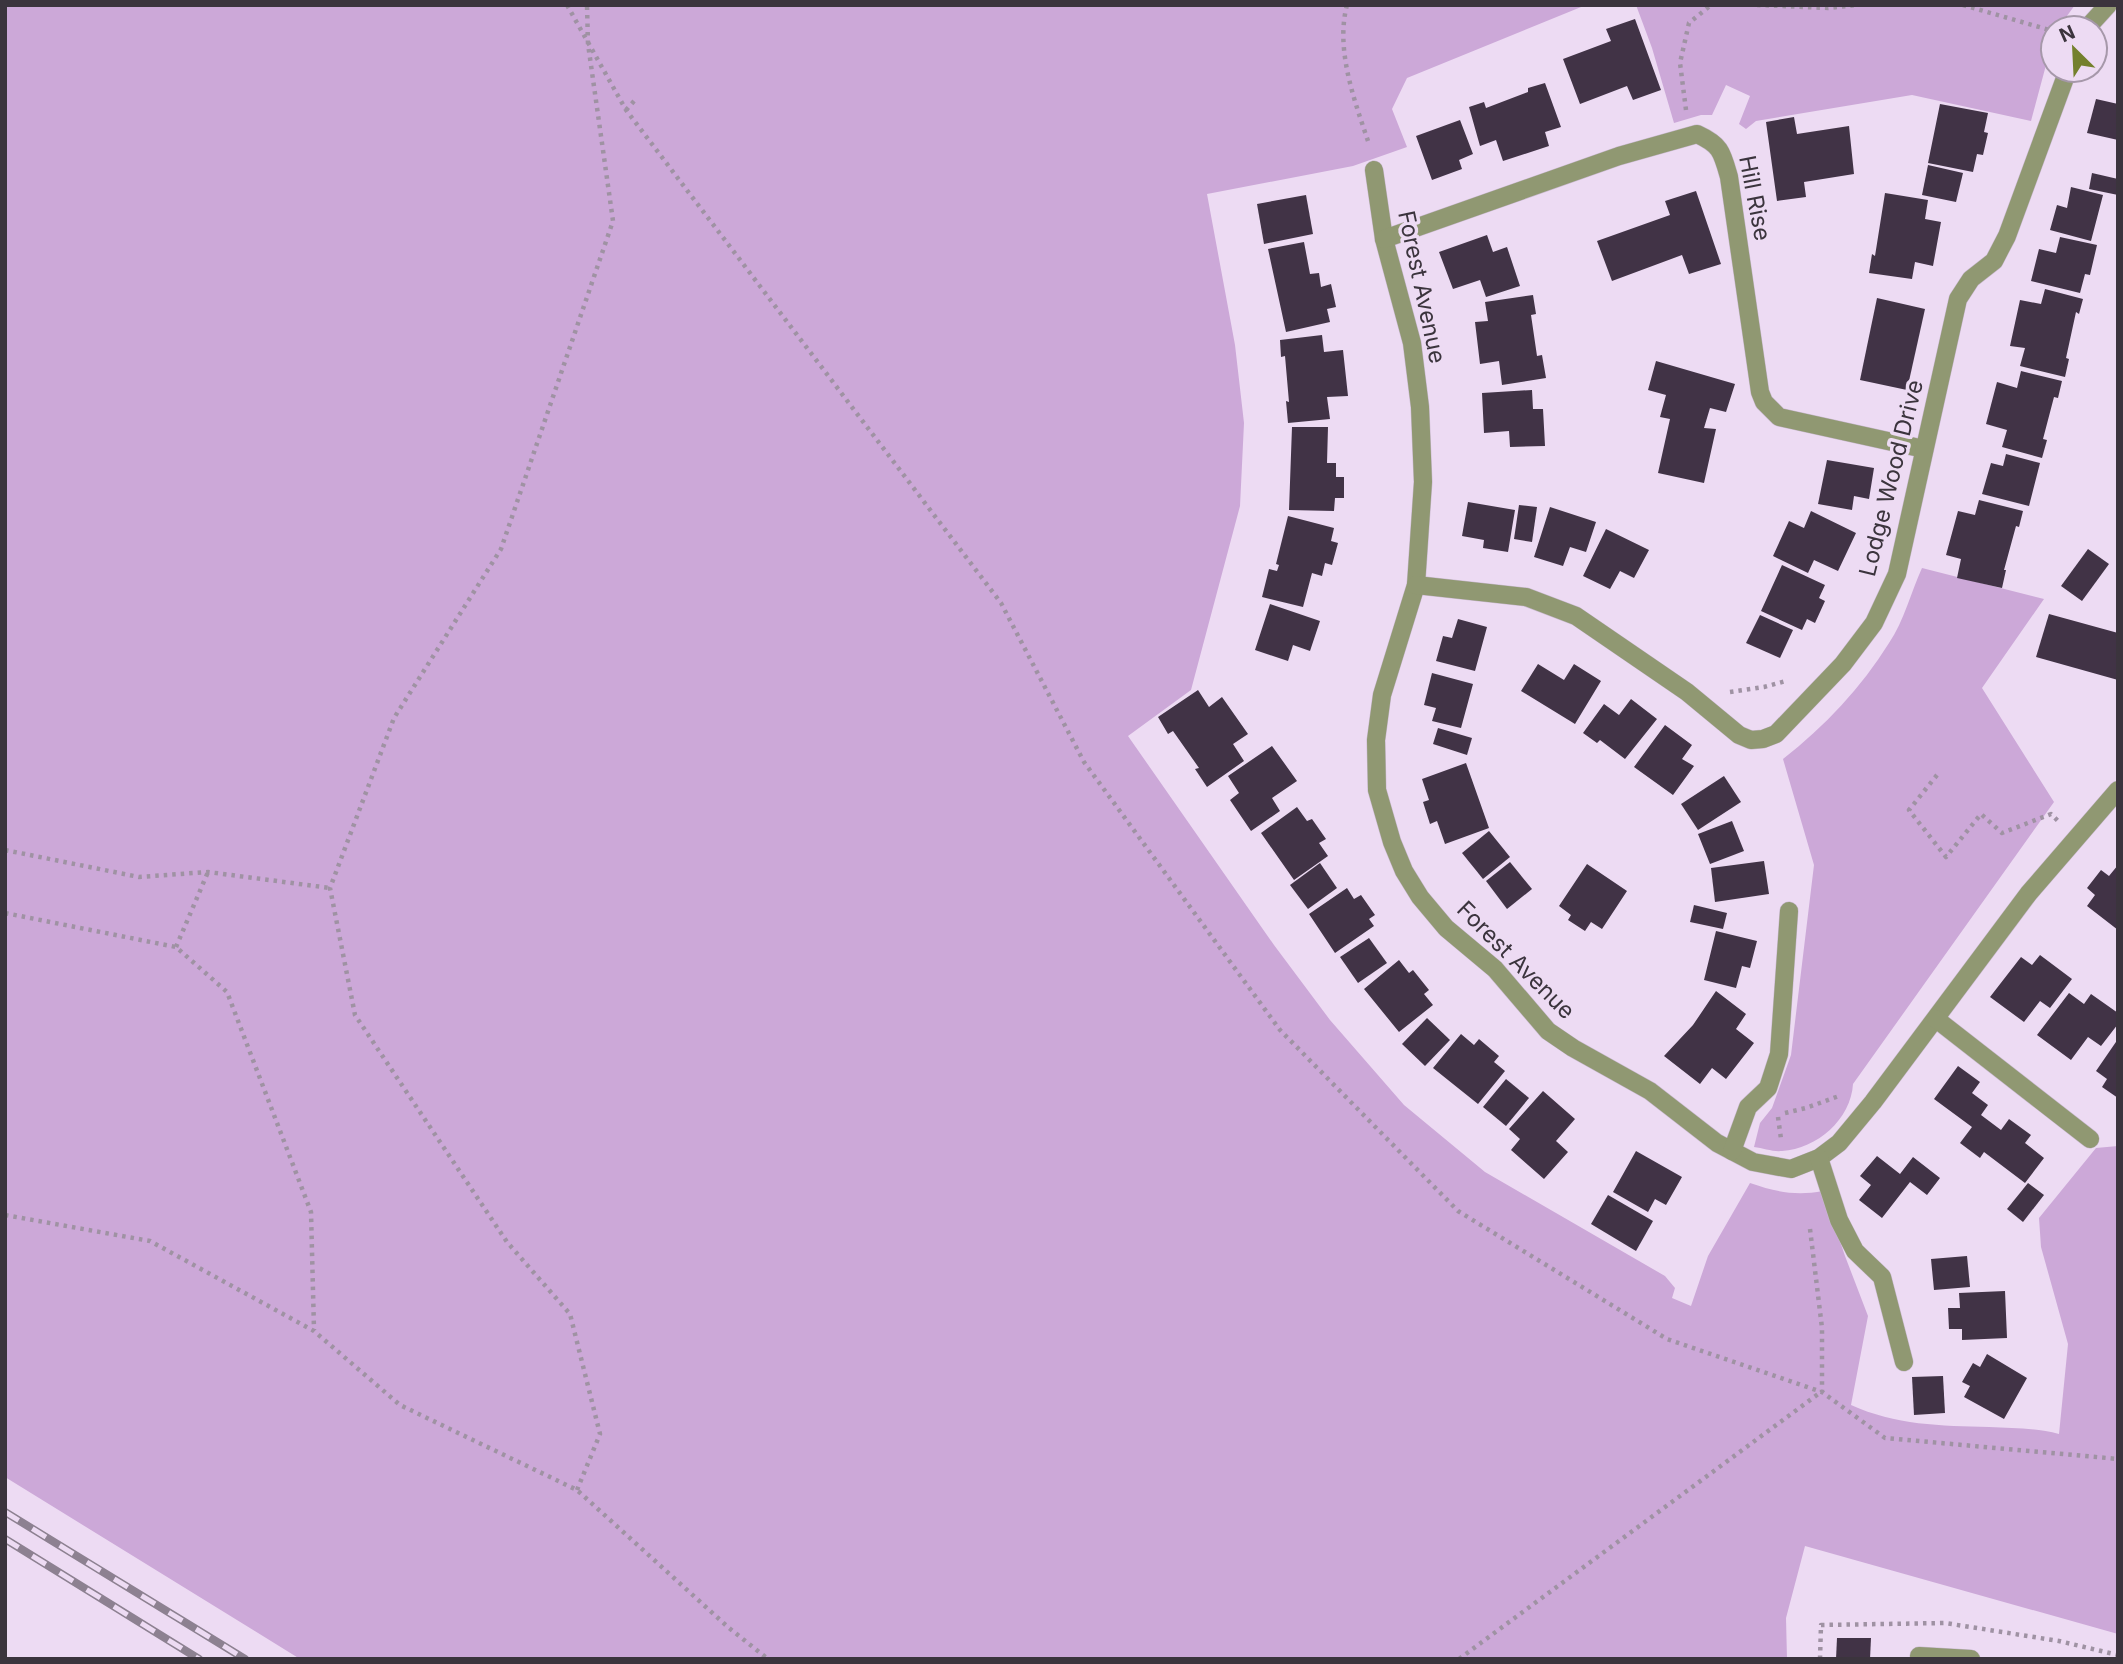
<svg xmlns="http://www.w3.org/2000/svg" width="2123" height="1664" font-family="Inter,sans-serif">
<rect width="100%" height="100%" fill="#eddbf3"/>
<g fill="#cca8d8">
<path d="M5,5H1586L1407,78L1392,109L1407,147L1353,166L1207,194L1235,345L1244,423L1240,506L1191,690L1128,736L1274,945L1330,1020L1404,1105L1485,1172L1665,1276L1675,1288L1672,1298L1691,1306L1708,1256L1750,1183C1776,1192 1796,1196 1823,1191L1845,1256L1868,1316L1851,1405C1895,1425 1941,1426 1989,1427C2013,1428 2036,1428 2059,1434L2068,1344L2041,1247L2039,1218L2096,1148L2118,1146V1634L1805,1546L1786,1618L1787,1659H300L5,1477Z"/>
<path d="M1636,5H2075L2058,28H2053V39L2031,121L1912,95L1756,121L1746,129L1739,124L1750,96L1726,85L1712,115H1701L1674,123L1652,48Z"/>
<path d="M1922,568L2044,599L1982,688L2054,802L1853,1084C1851,1119 1817,1149 1782,1151C1773,1152 1763,1148 1754,1147L1760,1123L1772,1108L1791,1055L1814,865L1783,759C1825,726 1861,688 1889,643C1904,621 1911,592 1922,568Z"/>
</g>
<g fill="#413346">
<path d="M1635,19L1661,90L1633,100L1627,86L1580,104L1563,59L1611,41L1606,29Z"/>
<path d="M1545,83L1561,127L1545,132L1549,146L1503,161L1496,140L1480,146L1469,107L1484,102L1486,108L1528,92V88Z"/>
<path d="M2096,99L2118,104V140L2087,133Z"/>
<path d="M1940,104L1988,113L1984,132L1988,133L1983,155L1977,154L1973,172L1928,163Z"/>
<path d="M1794,117L1797,134L1849,126L1854,174L1804,182L1806,197L1777,201L1766,122Z"/>
<path d="M1460,120L1473,154L1459,160L1462,169L1432,180L1416,136Z"/>
<path d="M1928,165L1963,173L1956,202L1922,195Z"/>
<path d="M2092,173L2118,179V195L2089,189Z"/>
<path d="M2071,187L2103,195L2091,241L2050,230L2057,205L2067,208Z"/>
<path d="M1696,191L1721,264L1689,274L1682,255L1612,281L1597,241L1670,215L1665,201Z"/>
<path d="M1885,193L1928,200L1925,219L1941,222L1933,266L1915,262L1912,279L1869,273L1872,254L1875,256Z"/>
<path d="M1306,195L1313,234L1264,244L1257,204Z"/>
<path d="M1487,235L1493,252L1507,247L1520,286L1486,297L1480,280L1453,289L1439,252Z"/>
<path d="M2060,237L2097,245L2090,275L2085,274L2080,293L2031,281L2039,249L2056,253Z"/>
<path d="M1304,242L1310,274L1319,273L1321,287L1331,284L1336,307L1327,309L1330,322L1286,332L1268,249Z"/>
<path d="M2045,289L2083,299L2079,314L2076,312L2066,358L2069,359L2065,377L2020,366L2025,348L2010,346L2020,300L2041,304Z"/>
<path d="M1533,295L1536,314L1531,315L1537,356L1542,355L1546,378L1502,385L1499,361L1480,364L1475,322L1488,321L1485,302Z"/>
<path d="M1877,298L1925,309L1907,390L1860,380Z"/>
<path d="M1322,335L1324,352L1343,350L1348,396L1327,397L1330,419L1288,423L1286,401L1289,402L1285,356L1281,357L1280,340Z"/>
<path d="M1656,361L1735,384L1726,412L1710,408L1704,428L1716,429L1704,483L1658,473L1670,419L1660,417L1666,395L1648,390Z"/>
<path d="M2021,371L2062,381L2058,398L2054,397L2043,439L2047,440L2042,458L2002,447L2007,430L1986,424L1997,382L2017,388Z"/>
<path d="M1532,390L1533,409H1543L1545,446L1510,447L1509,431L1484,433L1482,393Z"/>
<path d="M1292,427H1328L1327,463H1336V477H1344V498H1335L1334,511L1289,510Z"/>
<path d="M2006,454L2040,463L2029,506L1982,494L1991,463L2003,466Z"/>
<path d="M1827,460L1874,468L1869,499L1854,496L1852,510L1818,504Z"/>
<path d="M1979,500L2023,511L2019,527L2016,526L2004,570H2006L2002,588L1957,578L1961,559L1946,555L1958,511L1975,515Z"/>
<path d="M1468,502L1515,510L1508,552L1483,548L1484,540L1462,536Z"/>
<path d="M1519,505L1537,507L1532,542L1514,539Z"/>
<path d="M1550,507L1596,522L1586,552L1570,547L1563,566L1534,557Z"/>
<path d="M1811,511L1856,533L1838,571L1814,560L1808,573L1773,556L1789,521L1804,528Z"/>
<path d="M1288,516L1334,528L1331,541L1338,543L1332,565L1325,563L1322,576L1312,573L1303,607L1262,597L1269,569L1277,571L1279,565L1276,564Z"/>
<path d="M1606,529L1649,550L1634,578L1620,571L1610,589L1583,576Z"/>
<path d="M2088,549L2109,564L2082,601L2061,586Z"/>
<path d="M1782,565L1825,585L1819,598L1825,601L1815,623L1807,619L1802,630L1761,611Z"/>
<path d="M1270,604L1320,621L1310,651L1293,645L1288,661L1255,650Z"/>
<path d="M2049,614L2118,633V680L2036,657Z"/>
<path d="M1760,615L1793,630L1780,658L1746,643Z"/>
<path d="M1458,619L1487,627L1475,671L1436,661L1443,636L1452,638Z"/>
<path d="M1538,664L1564,680L1574,664L1601,681L1575,724L1521,691Z"/>
<path d="M1432,673L1473,684L1461,728L1432,721L1436,708L1424,705Z"/>
<path d="M1198,690L1209,707L1222,697L1248,734L1233,744L1244,761L1207,787L1195,769L1199,768L1173,731L1168,734L1158,717Z"/>
<path d="M1631,699L1657,719L1625,759L1600,740L1597,743L1583,733L1604,704L1619,715Z"/>
<path d="M1665,725L1692,745L1682,759L1694,766L1673,795L1634,767Z"/>
<path d="M1438,728L1472,738L1467,755L1433,744Z"/>
<path d="M1272,746L1297,781L1272,798L1280,811L1251,831L1230,800L1239,793L1228,776Z"/>
<path d="M1466,763L1489,828L1445,844L1437,821L1430,824L1423,802L1429,800L1422,779Z"/>
<path d="M1724,776L1741,802L1698,830L1681,804Z"/>
<path d="M1297,807L1307,821L1312,819L1326,839L1319,843L1328,856L1294,880L1261,833Z"/>
<path d="M1732,821L1744,851L1710,864L1698,834Z"/>
<path d="M1489,831L1510,857L1483,879L1462,853Z"/>
<path d="M1764,861L1769,894L1715,902L1711,868Z"/>
<path d="M1510,862L1532,889L1507,909L1486,881Z"/>
<path d="M1320,863L1337,888L1308,909L1290,885Z"/>
<path d="M1587,864L1627,891L1602,929L1591,922L1585,931L1568,920L1571,915L1559,906Z"/>
<path d="M2118,865V930L2087,906L2095,895L2087,888L2101,870L2109,876Z"/>
<path d="M1347,888L1354,899L1361,895L1375,915L1369,919L1374,926L1335,953L1309,914Z"/>
<path d="M1694,905L1727,913L1723,929L1690,922Z"/>
<path d="M1716,931L1757,941L1750,968L1742,966L1736,988L1704,980Z"/>
<path d="M1369,938L1387,963L1358,983L1340,957Z"/>
<path d="M2040,955L2072,979L2050,1008L2040,1001L2024,1022L1990,997L2021,957L2032,965Z"/>
<path d="M1399,960L1409,973L1413,970L1429,990L1424,994L1433,1005L1399,1032L1364,989Z"/>
<path d="M1716,991L1746,1014L1736,1029L1754,1043L1726,1079L1712,1068L1700,1084L1664,1056L1693,1025Z"/>
<path d="M2069,993L2084,1004L2091,994L2118,1013V1024L2101,1046L2088,1037L2071,1060L2037,1035Z"/>
<path d="M1427,1018L1450,1040L1425,1066L1402,1044Z"/>
<path d="M1461,1034L1474,1045L1479,1039L1499,1056L1494,1062L1505,1071L1478,1104L1433,1068Z"/>
<path d="M2118,1039V1098L2102,1087L2107,1079L2096,1071Z"/>
<path d="M1958,1066L1980,1082L1972,1093L1988,1105L1981,1115L2001,1130L2009,1119L2031,1135L2025,1143L2044,1158L2025,1183L1984,1152L1980,1158L1960,1143L1972,1127L1934,1099Z"/>
<path d="M1506,1079L1529,1098L1506,1126L1483,1107Z"/>
<path d="M1543,1091L1575,1119L1556,1141L1568,1152L1544,1179L1511,1150L1520,1139L1509,1129Z"/>
<path d="M1636,1151L1682,1177L1666,1205L1655,1199L1648,1212L1613,1192Z"/>
<path d="M1877,1156L1900,1174L1913,1157L1940,1178L1927,1195L1910,1182L1882,1218L1859,1200L1871,1185L1860,1176Z"/>
<path d="M2028,1183L2044,1195L2023,1222L2007,1209Z"/>
<path d="M1608,1195L1653,1221L1636,1251L1591,1224Z"/>
<path d="M1967,1256L1970,1287L1934,1290L1931,1259Z"/>
<path d="M2005,1291L2007,1338L1962,1340V1329H1949L1948,1308H1960L1959,1293Z"/>
<path d="M1987,1354L2027,1378L2004,1419L1964,1397L1970,1386L1962,1382L1973,1363L1980,1367Z"/>
<path d="M1943,1376L1945,1413L1914,1415L1912,1377Z"/>
<path d="M1837,1638H1871L1870,1659H1836Z"/>
</g>
<g fill="none" stroke-linecap="round" stroke-linejoin="round">
<g stroke="#c9bacf" stroke-width="19">
<g id="minor">
<path d="M2087,28L2108,5"/>
<path d="M1374,170L1384,239L1412,343L1420,407L1423,482L1416,585L1382,695L1376,740L1377,790L1392,842L1404,871L1420,897L1446,928L1495,969L1548,1031L1573,1048L1650,1091L1717,1143L1753,1162L1791,1169L1819,1158L1839,1143L1873,1102L2029,893L2118,790"/>
<path d="M1384,239L1619,156L1697,134C1721,145 1722,152 1729,177L1760,392L1764,402L1779,417L1924,449"/>
<path d="M1416,585L1526,597L1576,616L1687,692L1739,735L1751,740L1763,739L1776,734L1843,664L1874,623L1897,574L1958,299L1971,279L1994,261L2007,236L2068,70"/>
<path d="M1936,1019L2090,1139"/>
<path d="M1732,1151L1748,1107L1768,1088L1779,1054L1789,911"/>
<path d="M1819,1158L1839,1220L1855,1251L1882,1277L1904,1362"/>
<path d="M1919,1656L1971,1659"/>
</g>
</g>
<g stroke="#9f92a3" stroke-width="4.5" stroke-dasharray="3.5 5" stroke-linecap="butt">
<path d="M567,5L626,110L1001,603L1084,762L1280,1030L1458,1211L1667,1339L1822,1392L1885,1438L2118,1459"/>
<path d="M1347,5C1335,50 1355,102 1369,144"/>
<path d="M1757,5L1828,8L1857,5"/>
<path d="M1963,5L2053,31"/>
<path d="M626,110L635,100"/>
<path d="M1686,110L1680,63L1689,23L1711,5"/>
<path d="M1730,692L1764,687L1786,681"/>
<path d="M1937,775L1909,810L1946,857L1981,814L2002,833L2051,814L2058,821"/>
<path d="M5,850L139,877L208,872L330,888"/>
<path d="M5,913L176,947L227,992L311,1212L314,1330"/>
<path d="M176,947L208,872"/>
<path d="M1785,1113L1806,1108L1839,1096"/>
<path d="M1778,1117L1781,1139"/>
<path d="M5,1215L150,1241L314,1331L400,1405L577,1490L729,1628L768,1659"/>
<path d="M1810,1229L1822,1328V1392"/>
<path d="M577,1490L600,1434L570,1314L507,1242L355,1015L330,888L394,718L501,549L613,221L588,44L587,5"/>
<path d="M1459,1659L1821,1392"/>
<path d="M1820,1659L1821,1625L1945,1623L2059,1641L2118,1655"/>
</g>
<use href="#minor" stroke="#909872" stroke-width="18"/>
<g stroke="#8d8191" stroke-width="8">
<g id="rail">
<path d="M5,1512L245,1659"/>
<path d="M5,1539L199,1659"/>
</g>
</g>
<use href="#rail" stroke="#eddbf3" stroke-width="5" stroke-dasharray="16" stroke-linecap="butt"/>
</g>
<g text-anchor="middle" dominant-baseline="central" stroke-width="7" stroke-linejoin="round" paint-order="stroke">
<g font-size="23" fill="#3b343d" stroke="#eddbf3">
<text transform="translate(1755 198) rotate(79)">Hill Rise</text>
<text transform="translate(1422 287) rotate(78)">Forest Avenue</text>
<text transform="translate(1891 478) rotate(-76)">Lodge Wood Drive</text>
<text transform="translate(1516 960) rotate(45)">Forest Avenue</text>
</g>
</g>
<rect width="2123" height="1664" fill="none" stroke="#3b343d" stroke-width="14"/>
<g transform="translate(2074 49) rotate(336)"><circle r="33" fill="#eddbf3" stroke="#a698aa" stroke-width="2"/>
<path d="M0-5L12 26L0 18L-12 26Z" fill="#74802d"/>
<text y="-10" font-size="19" font-weight="bold" text-anchor="middle" fill="#3b343d">N</text>
</g>
</svg>
